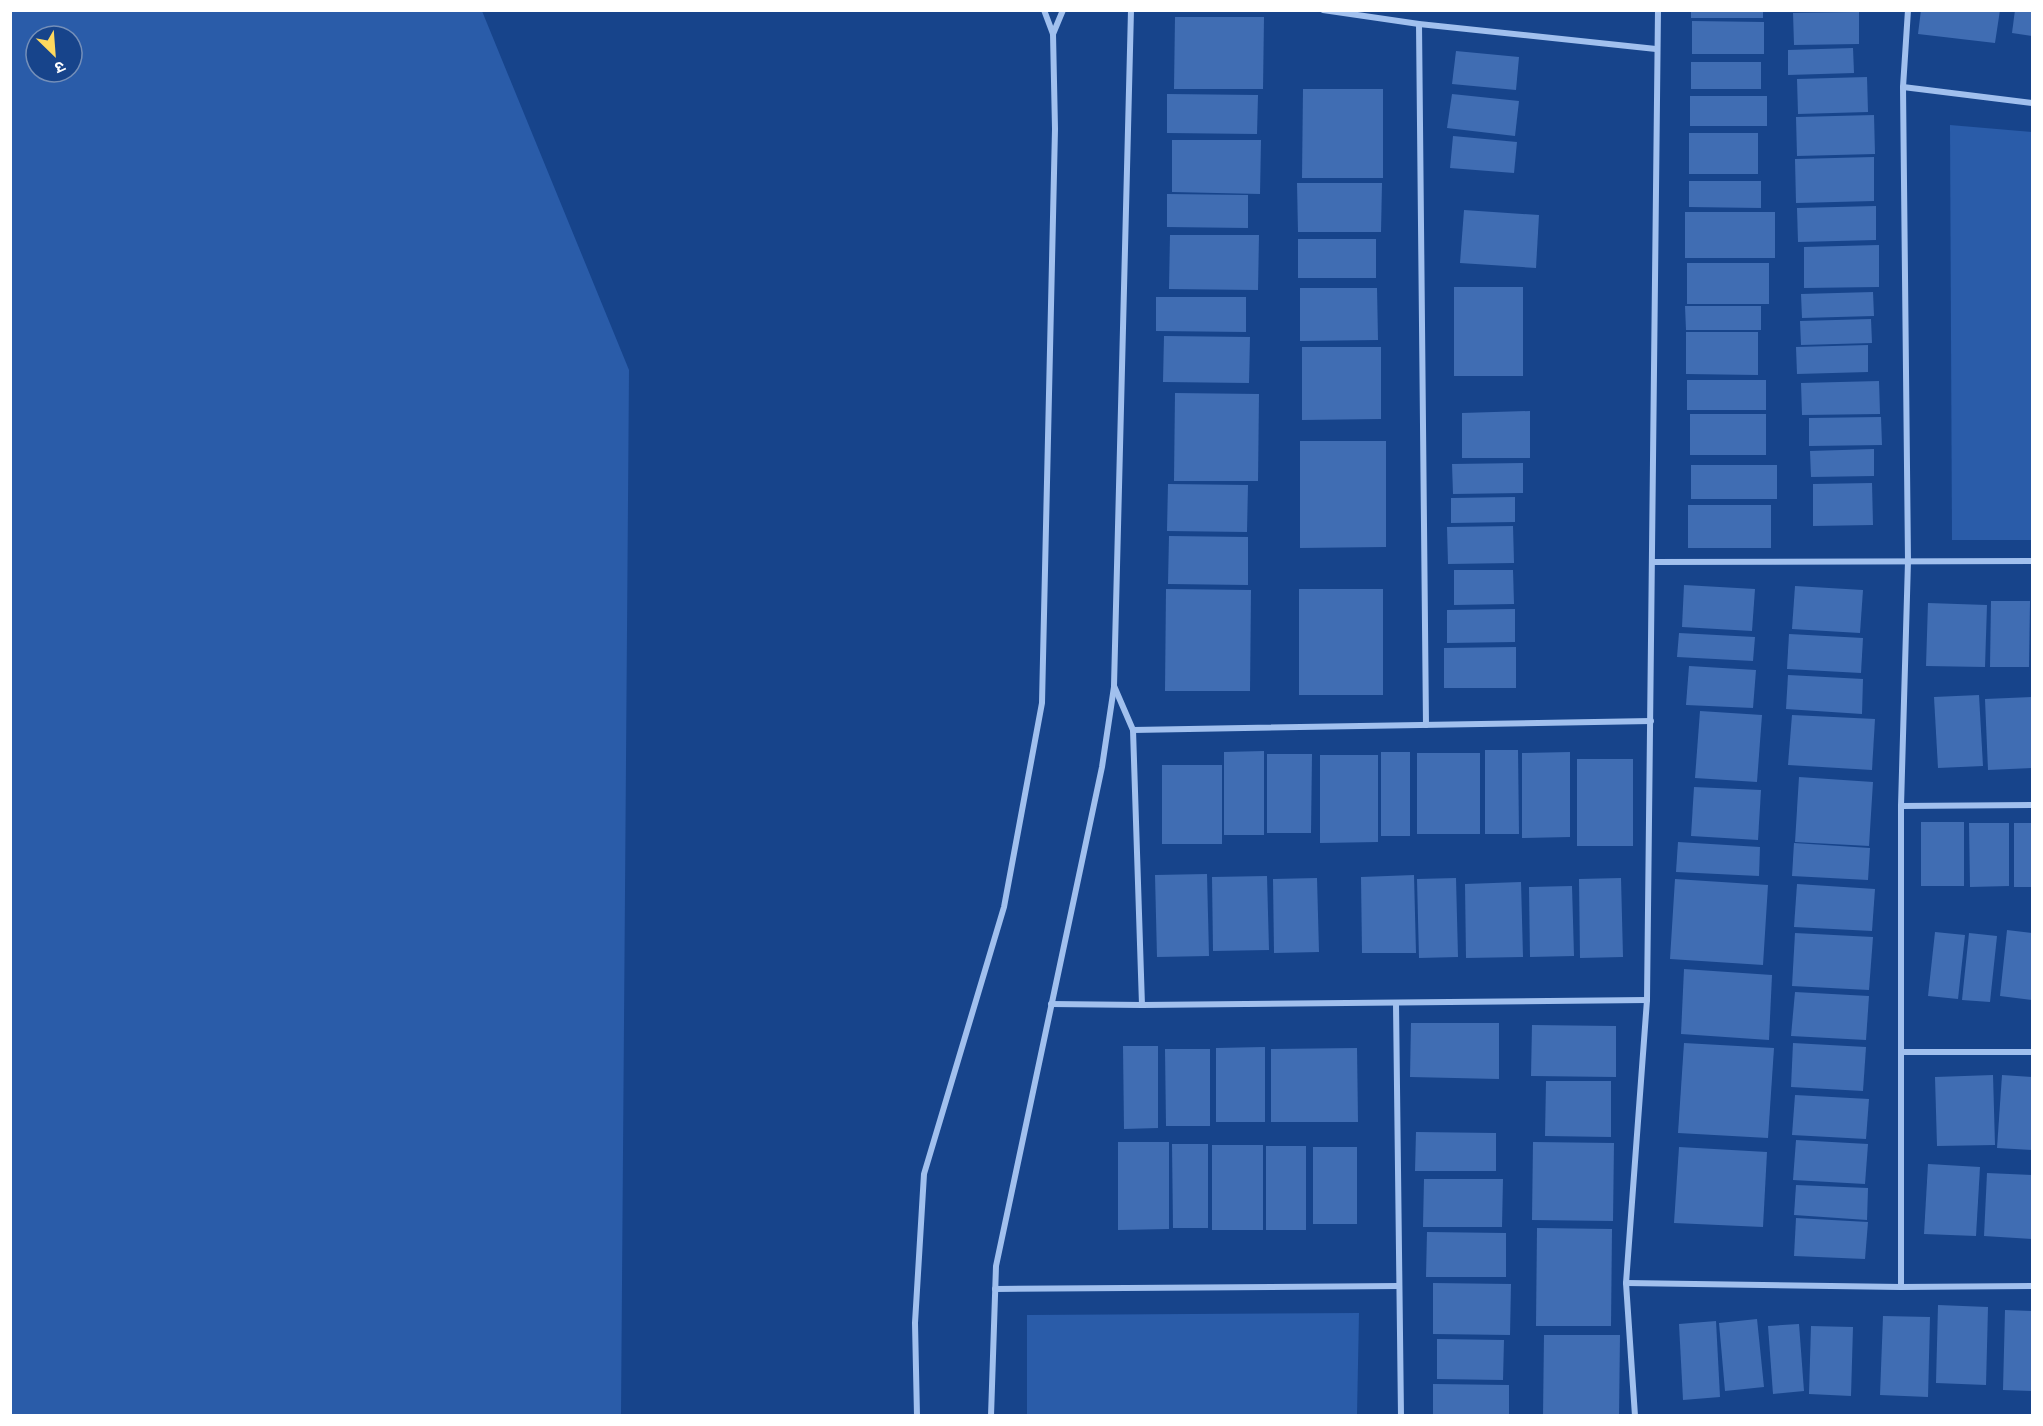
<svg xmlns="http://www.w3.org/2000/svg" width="2043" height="1426" font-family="'Fira Sans Condensed','Noto Sans Devanagari',sans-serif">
<rect width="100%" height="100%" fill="#17448b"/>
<g fill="#2a5ca9" fill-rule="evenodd">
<path d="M10,11H482L629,370L621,1415H11ZM36,36H72V72H36Z"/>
<path d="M1950,125L2032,132V540H1952Z"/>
<path d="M1359,1313L1357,1415H1027V1315Z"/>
</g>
<g fill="#406db3">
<rect x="1691" y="10" width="72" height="8"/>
<path d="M1921,10H2000L1995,43L1918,34Z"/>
<path d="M2015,10H2032V36L2012,33Z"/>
<path d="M1859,12V44L1794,45L1793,13Z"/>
<path d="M1175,17H1264L1263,89H1174Z"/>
<path d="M1692,21L1764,22V54H1692Z"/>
<path d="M1853,48L1854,73L1788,75V50Z"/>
<path d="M1456,51L1519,57L1516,90L1452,84Z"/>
<rect x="1691" y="62" width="70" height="27"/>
<path d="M1867,77L1868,112L1798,114L1797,79Z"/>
<path d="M1303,89H1383V178H1302Z"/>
<path d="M1167,94L1258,95L1257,134L1167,133Z"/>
<path d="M1452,94L1519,101L1515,136L1447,128Z"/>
<rect x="1690" y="96" width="77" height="30"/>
<path d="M1874,115L1875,154L1797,156L1796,117Z"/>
<rect x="1689" y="133" width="69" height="41"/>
<path d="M1453,136L1517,142L1514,173L1450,168Z"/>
<path d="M1172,140H1261L1260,194L1172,192Z"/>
<path d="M1874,157V201L1796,203L1795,159Z"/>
<path d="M1689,181H1761V208L1689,207Z"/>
<path d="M1297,183H1382L1381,232H1298Z"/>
<path d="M1167,194L1248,195V228L1167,227Z"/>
<path d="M1876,206V240L1798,242L1797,208Z"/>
<path d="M1464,210L1539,215L1536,268L1460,263Z"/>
<rect x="1685" y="212" width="90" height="46"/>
<path d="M1170,235H1259L1258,290L1169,289Z"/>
<rect x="1298" y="239" width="78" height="39"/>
<path d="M1879,245V287L1804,288V247Z"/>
<rect x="1687" y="263" width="82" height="41"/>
<rect x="1454" y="287" width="69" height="89"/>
<path d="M1300,288H1377L1378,340L1300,341Z"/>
<path d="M1873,292L1874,316L1802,318L1801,294Z"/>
<path d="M1156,297H1246V332L1156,331Z"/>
<path d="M1685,306H1761V330H1686Z"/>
<path d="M1871,319L1872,343L1801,345L1800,321Z"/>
<path d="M1686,332H1758V375L1686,374Z"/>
<path d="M1164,336L1250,337L1249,383L1163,382Z"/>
<path d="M1868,345V372L1797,374L1796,347Z"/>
<path d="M1302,347H1381V419L1302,420Z"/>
<rect x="1687" y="380" width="79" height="30"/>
<path d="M1879,381L1880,414L1802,415L1801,383Z"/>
<path d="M1175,393L1259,394L1258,481H1174Z"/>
<path d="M1530,411V458H1462V413Z"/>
<rect x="1690" y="414" width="76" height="41"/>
<path d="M1881,417L1882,445L1809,446V418Z"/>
<path d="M1300,441H1386V547L1300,548Z"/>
<path d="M1874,449V476L1811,477L1810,451Z"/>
<path d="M1523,463V493L1453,494L1452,464Z"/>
<rect x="1691" y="465" width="86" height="34"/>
<path d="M1872,483L1873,525L1813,526V484Z"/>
<path d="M1168,484L1248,485L1247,532L1167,531Z"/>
<path d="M1515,497V522L1451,523V498Z"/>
<rect x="1688" y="505" width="83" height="43"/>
<path d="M1513,526L1514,563L1448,564L1447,527Z"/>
<path d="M1169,536L1248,537V585L1168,584Z"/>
<path d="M1454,570H1513L1514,604L1454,605Z"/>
<path d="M1684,585L1755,589L1752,631L1682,627Z"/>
<path d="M1795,586L1863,590L1860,633L1792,629Z"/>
<path d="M1166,589L1251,590L1250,691H1165Z"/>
<rect x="1299" y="589" width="84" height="106"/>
<path d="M1991,601H2030L2029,667H1990Z"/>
<path d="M1928,603L1987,605L1985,667L1926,666Z"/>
<path d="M1515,609V642L1447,643V610Z"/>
<path d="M1679,633L1755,637L1753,661L1677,657Z"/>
<path d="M1789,634L1863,638L1861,673L1787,669Z"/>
<path d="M1516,647V688H1444V648Z"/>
<path d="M1689,666L1756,670L1753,708L1686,705Z"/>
<path d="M1788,675L1863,679L1862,714L1786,709Z"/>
<path d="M1979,695L1983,766L1938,768L1934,697Z"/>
<path d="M2032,697V768L1988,770L1985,699Z"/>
<path d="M1700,711L1762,715L1757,782L1695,778Z"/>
<path d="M1792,715L1875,719L1872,770L1788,765Z"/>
<path d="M1485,750H1518L1519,834H1485Z"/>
<path d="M1264,751V835H1224V752Z"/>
<rect x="1381" y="752" width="29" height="84"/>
<path d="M1570,752V837L1522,838V753Z"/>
<rect x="1417" y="753" width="63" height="81"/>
<path d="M1267,754H1312L1311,833H1267Z"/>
<path d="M1320,755H1378V842L1320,843Z"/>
<rect x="1577" y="759" width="56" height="87"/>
<rect x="1162" y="765" width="60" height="79"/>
<path d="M1799,777L1873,782L1869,846L1795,842Z"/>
<path d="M1694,787L1761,790L1758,840L1691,836Z"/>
<rect x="1921" y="822" width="43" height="64"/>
<path d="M1969,823H2009V886L1970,887Z"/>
<rect x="2014" y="823" width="18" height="64"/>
<path d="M1678,842L1760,847L1759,876L1676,872Z"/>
<path d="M1794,843L1870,848L1868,880L1792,876Z"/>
<path d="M1207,874L1209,956L1157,957L1155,875Z"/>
<path d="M1414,875L1416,953H1362L1361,877Z"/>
<path d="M1267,876L1269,950L1213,951L1212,877Z"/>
<path d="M1317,878L1319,952L1274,953L1273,879Z"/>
<path d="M1456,878L1458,957L1419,958L1417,879Z"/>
<path d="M1621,878L1623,957L1580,958L1579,879Z"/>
<path d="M1675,879L1768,885L1763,965L1670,959Z"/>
<path d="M1521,882L1523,957L1466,958L1465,884Z"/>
<path d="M1797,884L1875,889L1872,931L1794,927Z"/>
<path d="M1572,886L1574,956L1530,957L1529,887Z"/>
<path d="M2007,930L2032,933V1000L2000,996Z"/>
<path d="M1935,932L1965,935L1958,999L1928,996Z"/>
<path d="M1795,933L1873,937L1869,990L1792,986Z"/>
<path d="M1969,933L1997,936L1990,1002L1962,1000Z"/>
<path d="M1684,969L1772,975L1769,1040L1681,1034Z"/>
<path d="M1795,992L1869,996L1866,1040L1791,1036Z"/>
<path d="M1411,1023H1499V1079L1410,1077Z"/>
<path d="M1532,1025L1616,1026V1077L1531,1076Z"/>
<path d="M1684,1043L1774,1048L1768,1138L1678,1133Z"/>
<path d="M1793,1043L1866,1047L1863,1091L1791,1087Z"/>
<path d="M1123,1046H1158V1128L1124,1129Z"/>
<path d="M1265,1047V1122H1216V1048Z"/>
<path d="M1357,1048L1358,1122H1271V1049Z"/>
<path d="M1165,1049H1210V1126H1166Z"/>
<path d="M1993,1075L1995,1145L1937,1146L1935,1077Z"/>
<path d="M2002,1075L2032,1077V1150L1997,1148Z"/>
<path d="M1546,1081H1611V1137L1545,1136Z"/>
<path d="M1795,1095L1869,1099L1866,1139L1792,1135Z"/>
<path d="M1416,1132L1496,1133V1171H1415Z"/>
<path d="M1796,1140L1868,1144L1865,1184L1793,1180Z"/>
<path d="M1118,1142H1169V1229L1118,1230Z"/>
<path d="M1533,1142L1614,1143L1613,1221L1532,1220Z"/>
<path d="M1172,1144H1208V1228H1173Z"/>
<rect x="1212" y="1145" width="51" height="85"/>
<rect x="1266" y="1146" width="40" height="84"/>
<rect x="1313" y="1147" width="44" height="77"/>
<path d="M1679,1147L1767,1152L1763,1227L1674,1223Z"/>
<path d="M1928,1164L1980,1167L1976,1236L1924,1234Z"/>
<path d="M1987,1173L2032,1175V1239L1984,1236Z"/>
<path d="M1424,1179H1503L1502,1227H1423Z"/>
<path d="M1796,1185L1868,1188L1867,1220L1794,1215Z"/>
<path d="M1796,1218L1868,1222L1865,1259L1794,1256Z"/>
<path d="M1537,1228L1612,1229L1611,1326H1536Z"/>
<path d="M1427,1232L1506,1233V1277H1426Z"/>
<path d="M1433,1283L1511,1284L1510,1335L1433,1334Z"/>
<path d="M1938,1305L1988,1307L1986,1385L1936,1383Z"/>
<path d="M2005,1310L2032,1311V1391L2003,1390Z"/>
<path d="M1883,1316L1930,1317L1928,1397L1880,1395Z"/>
<path d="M1757,1319L1764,1387L1725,1391L1719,1323Z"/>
<path d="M1716,1321L1720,1397L1683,1400L1679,1324Z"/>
<path d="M1799,1324L1804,1391L1773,1394L1768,1326Z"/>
<path d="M1811,1326L1853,1327L1851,1396L1809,1394Z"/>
<path d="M1544,1335H1620L1619,1416H1543Z"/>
<path d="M1437,1339L1504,1340L1503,1380L1437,1379Z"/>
<path d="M1433,1384L1509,1385V1416H1433Z"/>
</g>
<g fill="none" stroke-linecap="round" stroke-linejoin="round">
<g stroke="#a1c0ee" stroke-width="6">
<path d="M1131,10L1114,686L1133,730L1142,1005"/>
<path d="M1323,10L1419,24L1656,49"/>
<path d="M1419,24L1426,725"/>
<path d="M1053,34L1063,10"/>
<path d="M1903,87L2032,103"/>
<path d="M1652,562L2032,561"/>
<path d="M1133,730L1651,721"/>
<path d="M1901,806L2032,805"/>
<path d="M1051,1004L1142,1005L1647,1000"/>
<path d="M1396,1004L1401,1416"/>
<path d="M1901,1052H2032"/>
<path d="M1626,1283L1901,1287L2032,1286"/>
<path d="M1901,1287V806L1908,561L1903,87L1908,10"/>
<path d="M995,1289L1399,1286"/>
<path d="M917,1416L915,1323L924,1174L1004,907L1042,703L1055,129L1053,34L1044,10"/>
<path d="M991,1416L996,1266L1102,767L1114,687"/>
<path d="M1635,1416L1626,1283L1647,1000L1658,10"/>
</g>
</g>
<rect width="2043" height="1426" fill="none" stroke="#ffffff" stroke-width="24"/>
<g transform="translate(54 54) rotate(155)"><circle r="28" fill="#17448b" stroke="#748fb9" stroke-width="1.5"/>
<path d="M0-4.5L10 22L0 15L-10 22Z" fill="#ffd95e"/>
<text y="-9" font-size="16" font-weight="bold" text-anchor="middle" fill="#ffffff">उ</text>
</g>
</svg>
